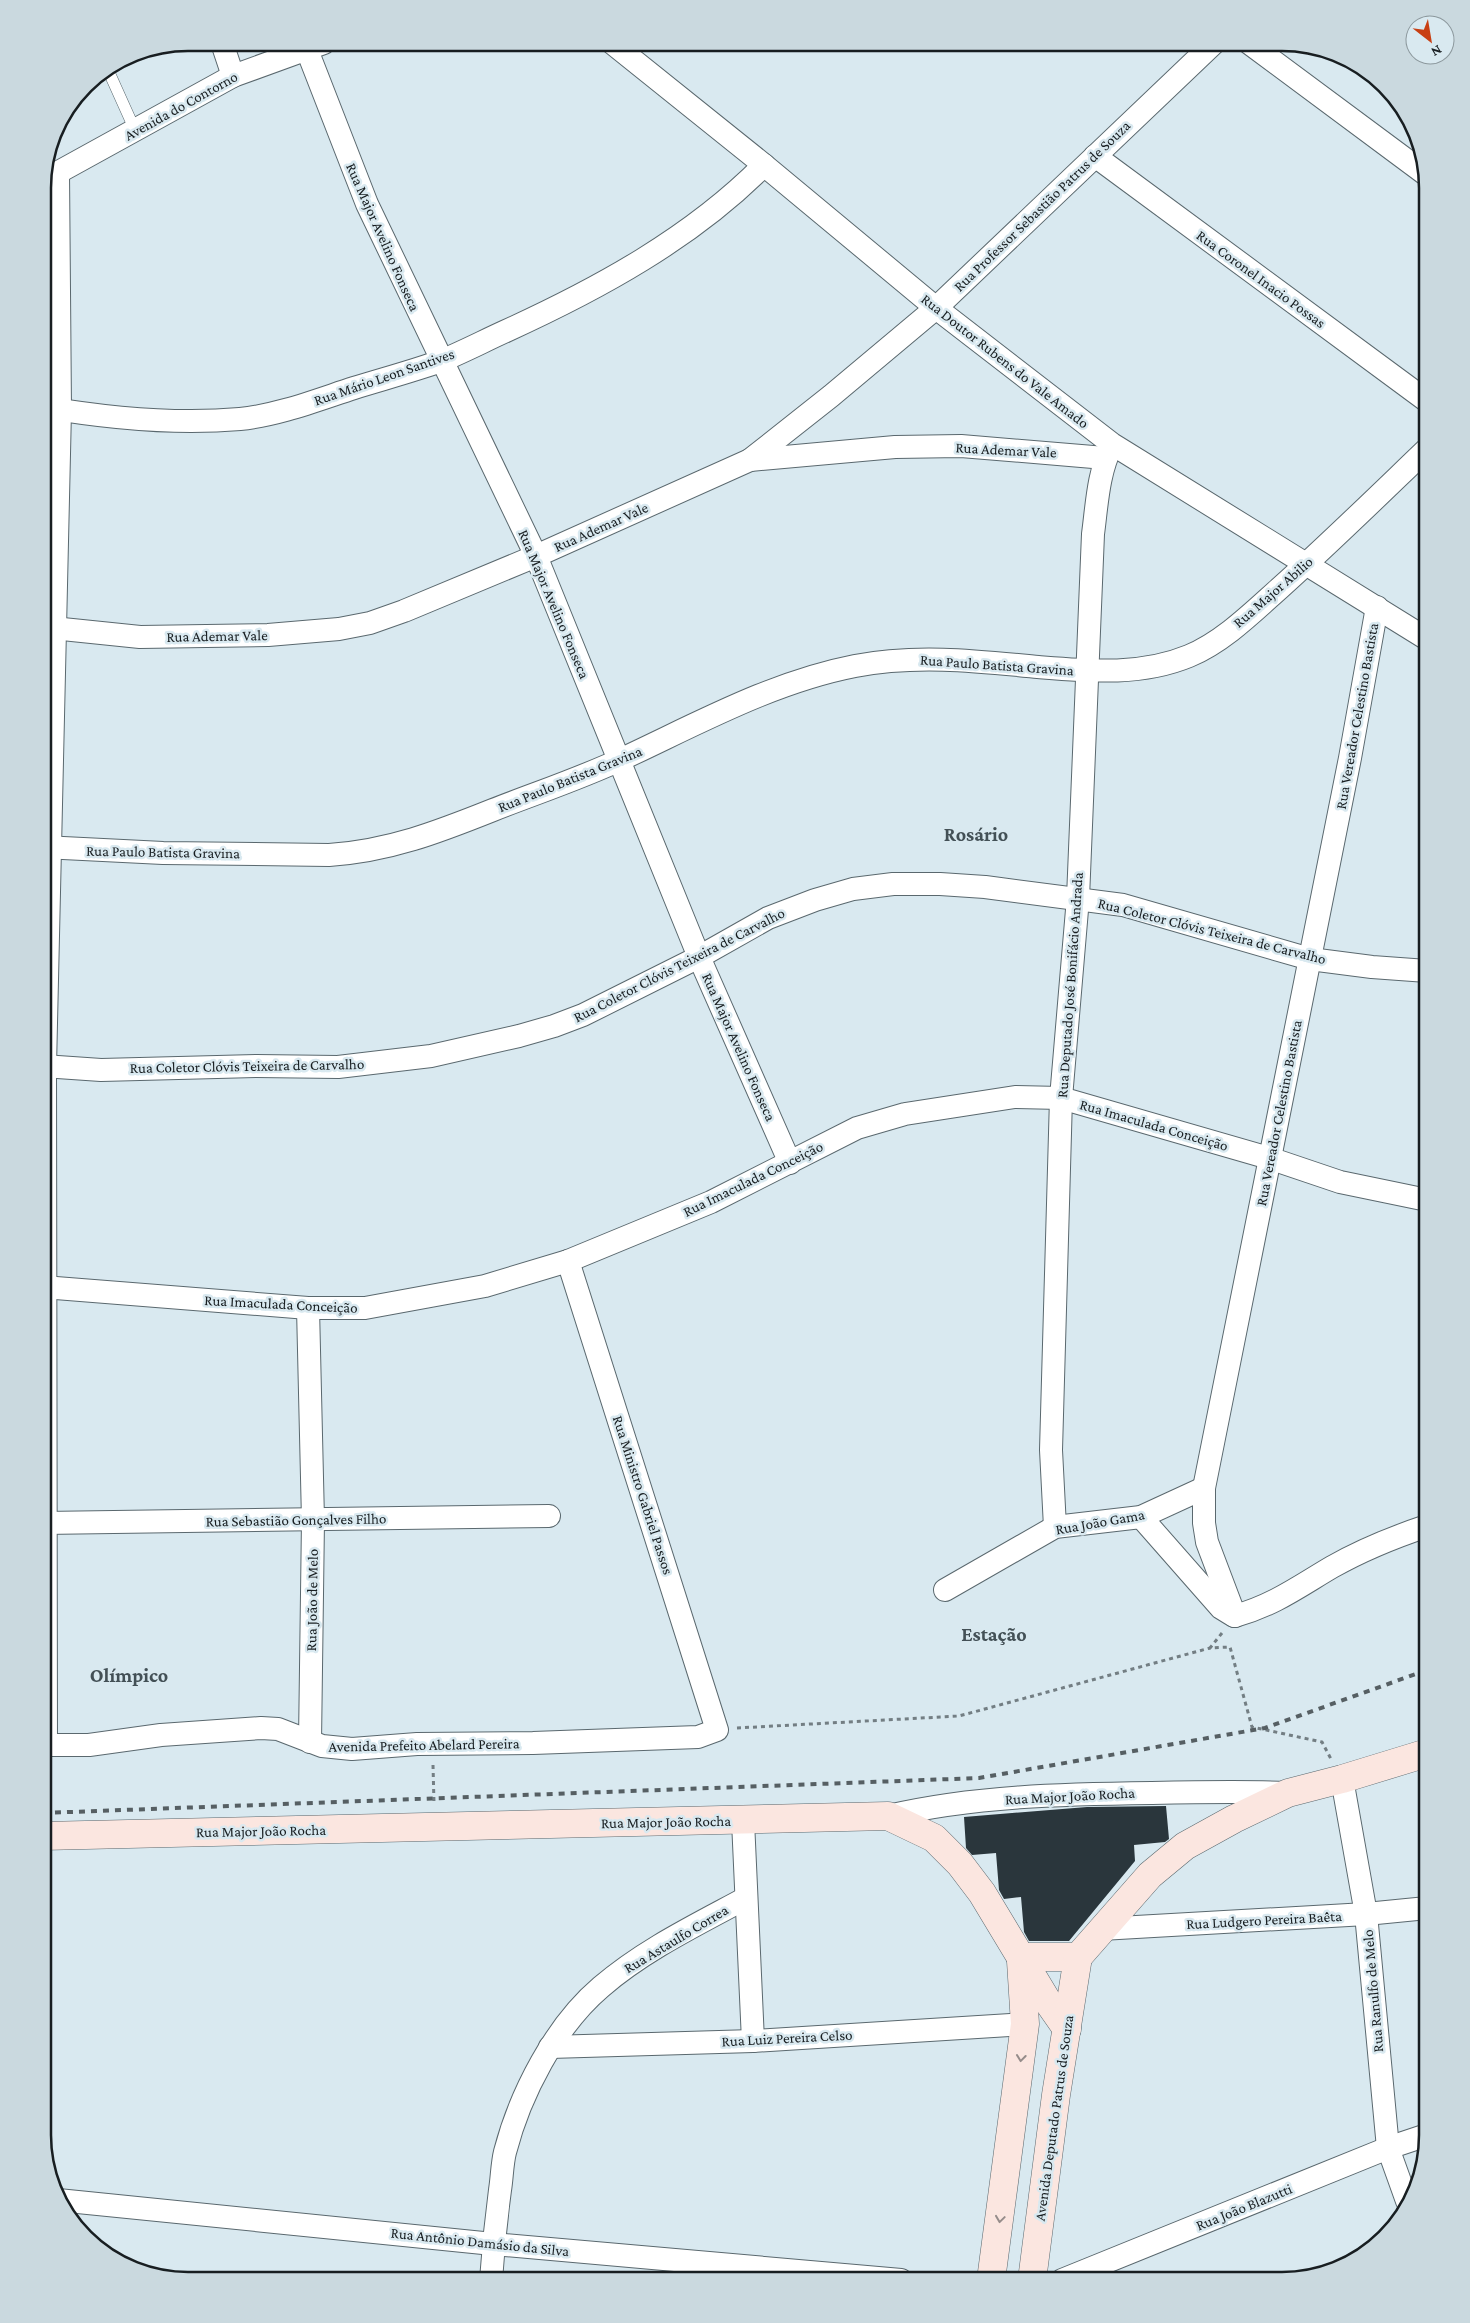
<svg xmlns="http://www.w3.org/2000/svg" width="1470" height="2323" font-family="'Crimson Pro',serif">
<rect width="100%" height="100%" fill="#d9e9f0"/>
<path fill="#2a363c" d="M1166,1806L1169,1839L1165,1842L1134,1845L1135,1861L1069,1941H1029L1024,1932L1021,1897L1004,1899L999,1890L996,1853L972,1855L966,1848L964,1817L1087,1807Z"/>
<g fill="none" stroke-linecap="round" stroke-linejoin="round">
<g stroke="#5a686e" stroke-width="12">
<path id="service" d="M108,70L135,130"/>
</g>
<g stroke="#5a686e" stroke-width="24">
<g id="minor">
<path d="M222,43L233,76"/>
<path d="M612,43L764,165L936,308L1112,444L1427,639"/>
<path d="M1249,43L1424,173"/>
<path d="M307,50L367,204L536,556L699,957L790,1163"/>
<path d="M1095,156L1427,401"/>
<path d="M46,179L233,76L324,43"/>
<path d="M43,407C107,418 174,425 240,419C279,415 317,400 354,388C383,379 413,371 441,361C463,352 484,341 506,331C598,289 692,238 764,165"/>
<path d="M750,460L831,396L936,308L1214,43"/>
<path d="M43,627L140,637L268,635L339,629L370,623L404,611L536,556L750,460L895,447L961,446L1105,458"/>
<path d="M43,847L163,853L329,855C389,851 438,832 493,810C536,793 582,778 624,758C699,723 773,682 855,666C916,654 978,661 1038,667C1089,671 1141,676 1189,656C1223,642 1253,612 1281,587C1331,542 1379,495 1427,449"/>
<path d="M43,1066L101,1070L256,1066L338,1067L431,1056L519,1036L554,1026L583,1015L699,957L768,918L815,900L853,889L893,884H940L985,887L1123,905L1310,959L1372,967L1427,971"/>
<path d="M43,1287L308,1308H365L485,1286L568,1261L711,1202L857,1128L905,1114L1015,1097L1061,1098L1269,1158L1340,1182L1427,1200"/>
<path d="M308,1308L313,1520L310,1742"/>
<path d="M1141,1517L1221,1608L1234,1616"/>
<path d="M43,1523L549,1516"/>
<path d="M1055,1527L1051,1450L1061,1098L1078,898L1093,534C1097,504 1098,473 1112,445"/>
<path d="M945,1590L1055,1527L1141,1517L1204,1488"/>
<path d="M1235,1616L1207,1542L1204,1523V1488L1350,758L1377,607"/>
<path d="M1235,1616C1274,1605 1298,1587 1332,1567C1362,1550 1394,1537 1427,1526"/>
<path d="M43,1745H89L161,1735L261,1728L278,1729L322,1746L352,1749L417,1744L533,1743L698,1737L717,1730L568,1261"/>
<path d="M46,1745L45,1067L60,410L58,173"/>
<path d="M1342,1779L1366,1914L1388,2148L1407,2201"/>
<path d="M888,1816C974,1796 1064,1794 1152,1793C1197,1792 1243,1791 1288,1793"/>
<path d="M743,1821L753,2041"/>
<path d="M1101,1929L1366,1914L1427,1908"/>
<path d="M550,2047L753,2041L1025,2024"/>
<path d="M58,2200L493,2244L901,2280"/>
<path d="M491,2280C493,2250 496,2220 500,2190C502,2178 502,2164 505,2152C520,2094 555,2026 601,1987C644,1950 696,1925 746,1898"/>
<path d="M1062,2280L1388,2148L1427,2135"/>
</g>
</g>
<g stroke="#5a686e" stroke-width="29">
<g id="secondary">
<path d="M43,1836L888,1816L934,1838L960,1864L982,1893L1046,1999L1067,2029"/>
<path d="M1021,1957H1078L1150,1875L1185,1846L1234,1819L1288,1793L1342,1779L1427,1753"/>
<path d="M991,2280L1025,2024L1021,1961"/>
<path d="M1032,2280L1056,2095L1078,1957"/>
</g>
</g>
<g stroke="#737e83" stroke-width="3" stroke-dasharray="4 4" stroke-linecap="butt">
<path d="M1222,1633L1210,1648L1230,1647L1252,1727L1322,1742L1331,1759"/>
<path d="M737,1728L959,1716L1210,1648"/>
<path d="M433,1765L434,1803"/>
</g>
<use href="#service" stroke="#fff" stroke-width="11"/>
<use href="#minor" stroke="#fff" stroke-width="22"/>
<use href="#secondary" stroke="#fbe6e0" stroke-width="28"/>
<path stroke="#565f63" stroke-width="4" stroke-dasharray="6 6" stroke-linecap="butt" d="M43,1813L979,1778L1265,1728L1427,1670"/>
</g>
<defs><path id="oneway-chevron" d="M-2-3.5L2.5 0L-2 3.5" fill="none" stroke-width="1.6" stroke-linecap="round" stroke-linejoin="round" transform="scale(1.25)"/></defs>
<g stroke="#958c8a">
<use href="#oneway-chevron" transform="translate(1021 2058) rotate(97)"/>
<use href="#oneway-chevron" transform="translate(1000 2219) rotate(98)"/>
</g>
<g text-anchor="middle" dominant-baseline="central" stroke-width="5" stroke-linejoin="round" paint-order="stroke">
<g font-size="15" fill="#181e21" stroke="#d9e9f0">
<text transform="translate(181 106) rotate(-29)">Avenida do Contorno</text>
<text transform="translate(1042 206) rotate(-44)">Rua Professor Sebastião Patrus de Souza</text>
<text transform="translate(383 237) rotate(66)">Rua Major Avelino Fonseca</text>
<text transform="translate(1261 279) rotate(36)">Rua Coronel Inacio Possas</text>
<text transform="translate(1005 361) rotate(38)">Rua Doutor Rubens do Vale Amado</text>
<text transform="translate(384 377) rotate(-19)">Rua Mário Leon Santives</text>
<text transform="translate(1006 450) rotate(3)">Rua Ademar Vale</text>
<text transform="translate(601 527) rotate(-24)">Rua Ademar Vale</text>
<text transform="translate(1273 592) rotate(-41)">Rua Major Abilio</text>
<text transform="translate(554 604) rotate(67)">Rua Major Avelino Fonseca</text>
<text transform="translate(217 636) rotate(-1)">Rua Ademar Vale</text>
<text transform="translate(997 665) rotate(4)">Rua Paulo Batista Gravina</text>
<text transform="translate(1357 716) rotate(-80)">Rua Vereador Celestino Bastista</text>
<text transform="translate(570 779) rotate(-22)">Rua Paulo Batista Gravina</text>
<text transform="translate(163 852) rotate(1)">Rua Paulo Batista Gravina</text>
<text transform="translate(1212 931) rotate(14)">Rua Coletor Clóvis Teixeira de Carvalho</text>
<text transform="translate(679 965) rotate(-27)">Rua Coletor Clóvis Teixeira de Carvalho</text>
<text transform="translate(1070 985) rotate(-86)">Rua Deputado José Bonifácio Andrada</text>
<text transform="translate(739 1047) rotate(66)">Rua Major Avelino Fonseca</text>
<text transform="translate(247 1066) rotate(-1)">Rua Coletor Clóvis Teixeira de Carvalho</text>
<text transform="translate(1279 1113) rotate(-79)">Rua Vereador Celestino Bastista</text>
<text transform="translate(1154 1125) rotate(16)">Rua Imaculada Conceição</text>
<text transform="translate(753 1179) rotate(-26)">Rua Imaculada Conceição</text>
<text transform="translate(281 1304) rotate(3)">Rua Imaculada Conceição</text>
<text transform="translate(643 1495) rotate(72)">Rua Ministro Gabriel Passos</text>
<text transform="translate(296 1520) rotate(-1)">Rua Sebastião Gonçalves Filho</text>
<text transform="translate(1100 1522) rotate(-10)">Rua João Gama</text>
<text transform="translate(312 1600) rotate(-89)">Rua João de Melo</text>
<text transform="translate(424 1745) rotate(-1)">Avenida Prefeito Abelard Pereira</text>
<text transform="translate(1070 1796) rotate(-3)">Rua Major João Rocha</text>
<text transform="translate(666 1822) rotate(-1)">Rua Major João Rocha</text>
<text transform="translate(261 1831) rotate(-1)">Rua Major João Rocha</text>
<text transform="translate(1264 1920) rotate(-3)">Rua Ludgero Pereira Baêta</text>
<text transform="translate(676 1939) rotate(-31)">Rua Astaulfo Correa</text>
<text transform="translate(1373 1991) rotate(-95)">Rua Ranulfo de Melo</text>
<text transform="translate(787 2038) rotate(-3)">Rua Luiz Pereira Celso</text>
<text transform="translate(1054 2118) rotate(-82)">Avenida Deputado Patrus de Souza</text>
<text transform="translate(1244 2207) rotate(-22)">Rua João Blazutti</text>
<text transform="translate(480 2242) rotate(6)">Rua Antônio Damásio da Silva</text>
</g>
<g font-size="20" font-weight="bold" fill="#435056" stroke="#d9e9f0">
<text x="976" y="834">Rosário</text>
<text x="994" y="1634">Estação</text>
<text x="129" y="1675">Olímpico</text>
</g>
</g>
<path d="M0 0H1470V2323H0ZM188 51H1282A137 137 0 0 1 1419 188V2135A137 137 0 0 1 1282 2272H188A137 137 0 0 1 51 2135V188A137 137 0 0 1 188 51Z" fill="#cad9df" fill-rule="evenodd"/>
<path fill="none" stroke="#181e21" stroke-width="2.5" d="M188 51H1282A137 137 0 0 1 1419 188V2135A137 137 0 0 1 1282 2272H188A137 137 0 0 1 51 2135V188A137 137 0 0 1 188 51Z"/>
<g transform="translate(1430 40) rotate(149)"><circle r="24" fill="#d9e9f0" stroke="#8c989d"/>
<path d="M0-4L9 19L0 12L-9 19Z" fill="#c83f13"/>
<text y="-8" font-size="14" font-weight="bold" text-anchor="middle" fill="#181e21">N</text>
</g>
</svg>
